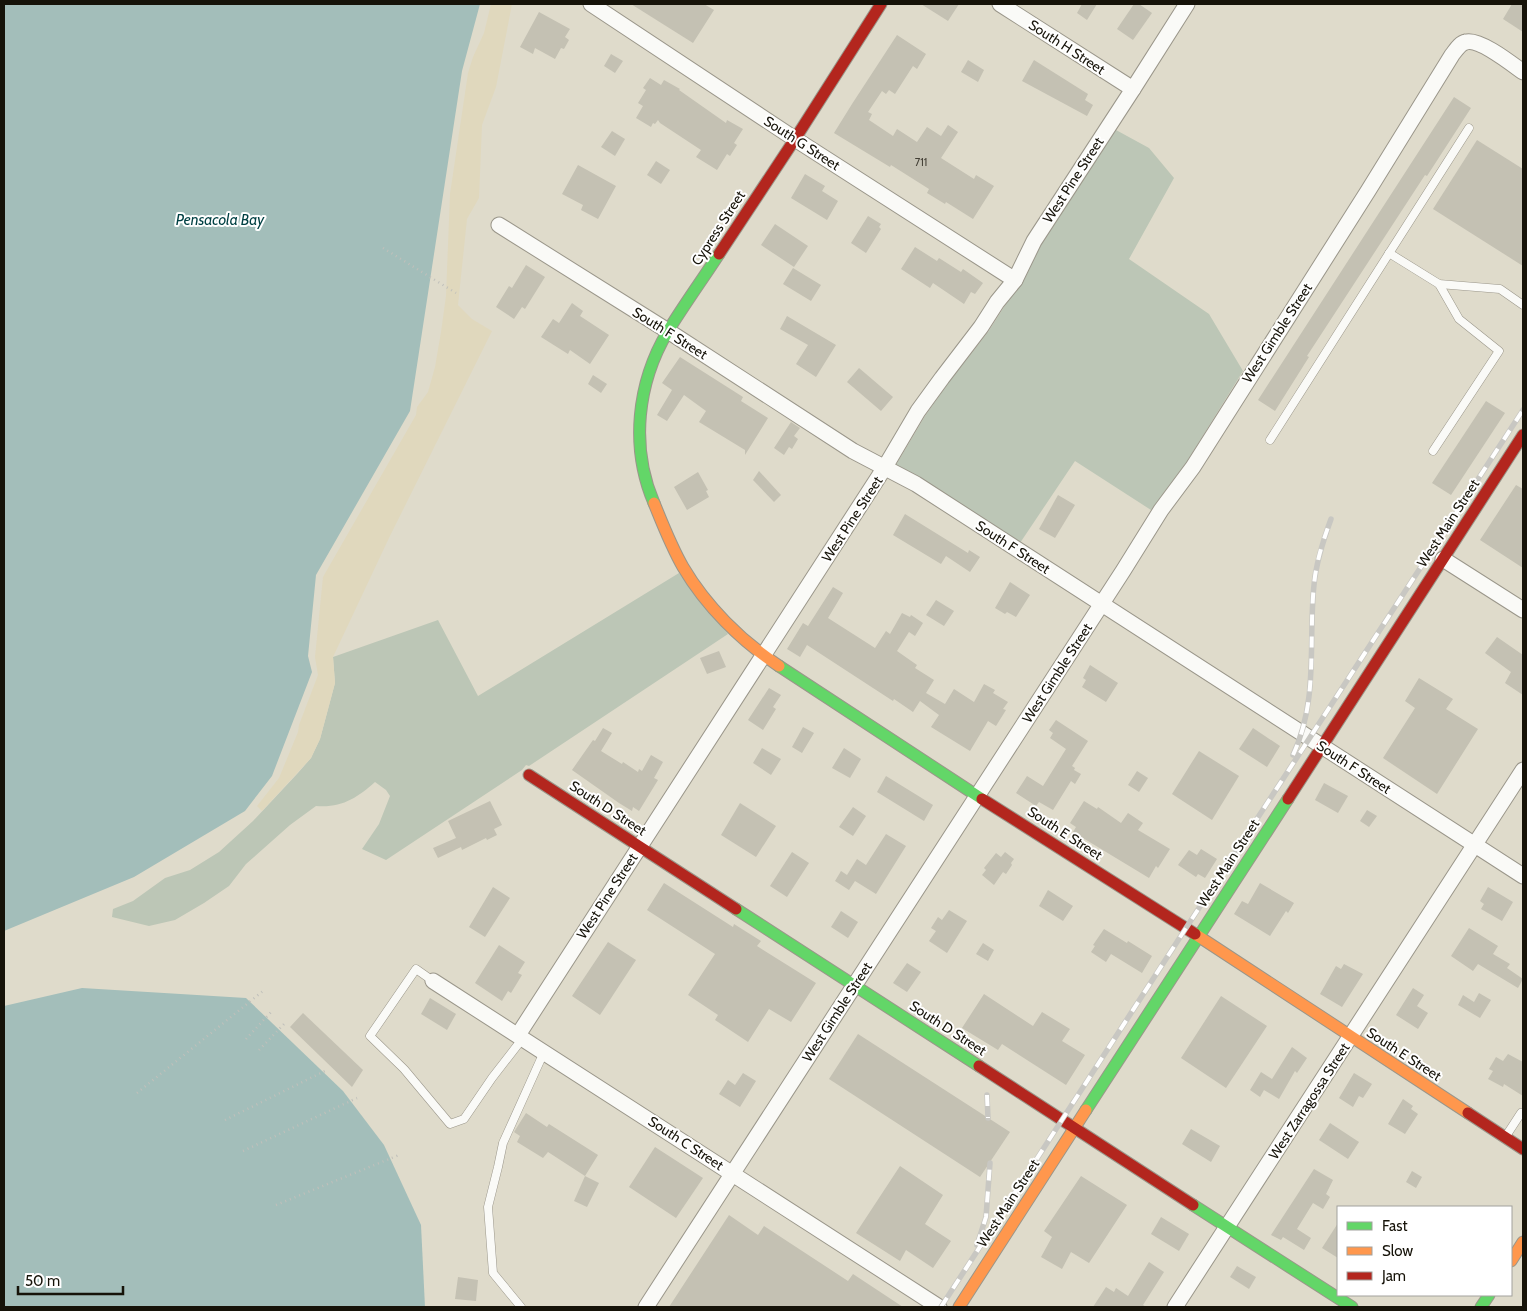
<svg xmlns="http://www.w3.org/2000/svg" width="1527" height="1311" font-family="Cabin,sans-serif">
<rect width="100%" height="100%" fill="#dfdbcb"/>
<g fill="#bcc6b6">
<path d="M1116,130L1149,148L1174,178L1129,259L1209,314L1243,371L1186,463L1151,510L1075,461L1020,543L896,465L925,416L949,382L988,332L1004,307L1025,278L1041,245Z"/>
<path d="M679,573L728,634L529,766L526,765L522,770L386,860L362,849L379,824L390,796L386,790L375,782C357,798 342,808 316,806L290,825L246,864L229,886L204,903L175,920L149,926L112,917L113,909L133,901L165,878L190,870L219,852L253,821L297,774L311,758L320,739L335,683L333,657L438,620L478,696Z"/>
</g>
<path fill="#e0d8bd" d="M491,4H512L496,87L482,125L479,198L467,219L458,305L472,319L492,331L389,538L333,657L335,683L320,739L311,758L262,811L257,806L279,778L298,732L299,725L318,675L315,657L323,577L416,415L417,407L428,392L435,367L441,332L446,296L450,194L468,73L473,57L484,33Z"/>
<g fill="#a3beba">
<path d="M4,4H480L462,71L410,411L316,575L308,656L312,672L272,776L245,811L134,877L4,931Z"/>
<path d="M82,988L246,998L343,1091L384,1145L421,1225L425,1307H4V1006Z"/>
</g>
<g fill="#c4c1b3">
<path d="M631,4H704L714,10L693,43Z"/>
<path d="M921,4H959L948,21Z"/>
<path d="M1082,4H1097L1087,20L1077,13Z"/>
<path d="M1134,4H1139L1152,13L1133,40L1117,29Z"/>
<path d="M1512,4H1523V32L1503,19Z"/>
<path d="M539,12L570,29L565,37L569,40L564,49L561,48L555,59L535,48L533,54L520,47Z"/>
<path d="M897,35L926,54L917,69L913,66L895,94L889,90L886,94L882,91L868,112L872,114L869,120L893,136L897,129L917,142L927,127L941,136L948,125L958,132L941,158L974,179L976,175L994,186L973,219L946,202L945,204L927,193L929,189L891,165L890,167L834,133L852,104Z"/>
<path d="M611,54L623,61L615,73L604,66Z"/>
<path d="M968,60L984,70L978,82L961,72Z"/>
<path d="M1034,60L1088,94L1085,100L1093,105L1087,116L1022,81Z"/>
<path d="M650,78L661,85L664,80L680,89L679,90L726,123L727,120L743,129L734,143L737,145L730,156L727,154L717,170L696,157L701,150L660,123L658,120L655,124L653,123L651,127L636,118L643,106L638,103L646,90L643,88Z"/>
<path d="M1454,97L1471,108L1427,176L1425,175L1307,356L1309,357L1275,411L1258,400Z"/>
<path d="M612,131L625,139L615,156L601,147Z"/>
<path d="M1477,140L1523,169V266L1433,209Z"/>
<path d="M656,161L670,170L661,184L647,175Z"/>
<path d="M578,165L616,186L598,219L581,210L583,205L562,194Z"/>
<path d="M805,174L825,186L822,191L838,201L827,220L791,198Z"/>
<path d="M868,216L881,224L879,227L881,229L866,253L851,243Z"/>
<path d="M775,224L808,246L794,267L761,245Z"/>
<path d="M915,247L937,261L939,258L961,272L963,269L983,283L975,294L971,292L964,304L933,283L930,288L901,269Z"/>
<path d="M526,265L545,277L525,309L522,307L514,319L496,307L509,286L512,288Z"/>
<path d="M793,268L821,285L811,301L783,284Z"/>
<path d="M572,303L583,311L580,316L609,335L590,364L570,350L568,354L541,337L553,319L559,323Z"/>
<path d="M787,316L836,345L816,377L796,364L808,345L780,329Z"/>
<path d="M680,357L743,397L741,401L768,418L745,455V450L699,422L706,411L684,395L667,421L657,415L672,390L662,383Z"/>
<path d="M859,368L893,397L881,411L847,382Z"/>
<path d="M593,375L607,384L601,393L588,384Z"/>
<path d="M1486,401L1505,413L1451,495L1432,483Z"/>
<path d="M791,422L800,428L794,436L798,439L792,449L789,447L784,455L774,448Z"/>
<path d="M759,471L781,495L774,502L753,480Z"/>
<path d="M698,472L708,490L706,491L709,497L687,510L674,487Z"/>
<path d="M1516,485L1523,489V568L1480,540Z"/>
<path d="M1058,495L1075,505L1055,538L1039,529Z"/>
<path d="M905,514L968,553L969,550L980,557L970,572L946,556L941,564L893,535Z"/>
<path d="M1010,582L1030,595L1016,617L1007,612L1005,614L995,608Z"/>
<path d="M833,587L843,593L828,618L875,648L886,631L890,634L902,613L910,617L911,615L923,623L915,636L909,632L897,651L917,665L915,668L934,680L926,693L945,704L954,689L974,702L984,684L995,690L993,693L1008,702L1003,709L1006,710L996,726L988,721L970,751L931,727L939,715L920,701L913,712L894,699L893,701L873,688L807,645L800,657L787,649L803,623L808,626Z"/>
<path d="M936,600L954,611L944,626L926,615Z"/>
<path d="M1497,637L1523,655V653V695L1505,683L1511,672L1485,653Z"/>
<path d="M719,651L726,667L707,674L700,658Z"/>
<path d="M1090,665L1118,683L1106,702L1082,687L1086,680L1083,678Z"/>
<path d="M1419,678L1453,699L1446,709L1478,729L1437,794L1383,758L1415,708L1405,701Z"/>
<path d="M769,688L781,695L773,707L776,709L763,730L748,720Z"/>
<path d="M1056,720L1088,741L1072,766L1075,768L1074,770L1081,774L1075,784L1071,781L1053,810L1039,802L1036,806L1016,793L1027,776L1043,786L1066,749L1050,738L1053,733L1049,730Z"/>
<path d="M803,727L814,733L802,753L792,747Z"/>
<path d="M603,728L612,733L601,751L622,764L623,762L638,772L639,769L642,771L651,755L663,762L654,778L658,780L639,811L633,807L632,811L619,803L572,770L593,740L595,741Z"/>
<path d="M1253,728L1280,746L1267,767L1239,749Z"/>
<path d="M762,748L781,759L771,775L753,763Z"/>
<path d="M844,748L861,759L850,778L832,768Z"/>
<path d="M1199,751L1239,776L1212,820L1172,794Z"/>
<path d="M1137,771L1148,778L1139,792L1128,785Z"/>
<path d="M886,776L933,805L924,821L877,792Z"/>
<path d="M1324,783L1348,796L1338,813L1315,800Z"/>
<path d="M490,801L502,825L494,829L497,835L487,840L486,838L462,850L461,847L438,858L433,848L456,838L448,821Z"/>
<path d="M1084,801L1097,809L1098,807L1121,823L1128,813L1143,823L1138,830L1170,849L1158,868L1156,866L1149,878L1073,832L1076,827L1070,823Z"/>
<path d="M740,803L776,826L756,857L721,835Z"/>
<path d="M853,807L866,816L853,836L839,827Z"/>
<path d="M1367,810L1377,816L1369,827L1360,821Z"/>
<path d="M886,834L906,846L876,894L855,881L849,890L835,881L841,871L847,875L857,859L866,865Z"/>
<path d="M1201,849L1217,859L1205,878L1198,874L1196,877L1178,865L1189,850L1197,855Z"/>
<path d="M792,852L809,863L787,897L770,886Z"/>
<path d="M1005,852L1014,859L1011,863L1012,865L1006,874L1003,872L994,885L982,875L986,870L984,868L996,853L1001,857Z"/>
<path d="M664,883L733,927L734,924L761,941L757,946L816,983L791,1022L769,1009L748,1042L715,1020L718,1015L688,995L715,954L647,910Z"/>
<path d="M1260,883L1294,903L1288,913L1286,911L1270,936L1234,914L1242,901L1248,904Z"/>
<path d="M493,887L510,898L485,937L469,927Z"/>
<path d="M1488,887L1513,902L1502,921L1481,909L1484,904L1480,901Z"/>
<path d="M1048,890L1073,906L1063,921L1039,906Z"/>
<path d="M949,910L967,921L947,953L929,941L936,931L931,928L938,917L942,920Z"/>
<path d="M841,911L858,922L848,938L831,927Z"/>
<path d="M1469,928L1498,946L1493,954L1510,964L1507,968L1523,979L1518,988L1478,964L1473,971L1451,956Z"/>
<path d="M1104,929L1127,943L1128,941L1152,956L1142,973L1111,954L1106,962L1091,952L1095,946L1093,945Z"/>
<path d="M608,942L636,960L600,1015L572,996Z"/>
<path d="M983,943L994,950L988,961L976,954Z"/>
<path d="M499,945L525,962L518,973L522,975L511,993L508,991L502,1001L475,983Z"/>
<path d="M907,963L921,972L907,992L893,983Z"/>
<path d="M1344,964L1363,974L1342,1007L1320,994L1336,966L1341,969Z"/>
<path d="M1413,988L1424,995L1417,1006L1428,1013L1418,1029L1396,1015Z"/>
<path d="M1479,993L1491,1000L1480,1018L1458,1005L1463,995L1474,1002Z"/>
<path d="M984,994L1033,1026L1042,1012L1070,1029L1062,1041L1085,1055L1066,1085L1002,1044L998,1050L962,1028Z"/>
<path d="M1221,996L1267,1026L1226,1088L1181,1058Z"/>
<path d="M430,998L456,1014L447,1030L421,1014Z"/>
<path d="M303,1013L363,1070L352,1087L290,1027Z"/>
<path d="M858,1034L1010,1132L980,1177L829,1079Z"/>
<path d="M1292,1047L1307,1058L1297,1073L1295,1071L1279,1099L1264,1090L1260,1097L1250,1090L1261,1072L1272,1079Z"/>
<path d="M1508,1054L1523,1062V1096L1504,1084L1503,1087L1488,1079L1493,1071L1489,1069L1496,1057L1503,1061Z"/>
<path d="M743,1073L756,1081L740,1107L719,1094L728,1080L735,1085Z"/>
<path d="M1354,1073L1372,1084L1363,1098L1359,1096L1353,1107L1339,1098Z"/>
<path d="M1403,1099L1413,1106L1411,1109L1418,1114L1405,1134L1388,1124Z"/>
<path d="M526,1113L547,1127L549,1124L598,1155L585,1176L548,1152L543,1158L517,1142L520,1136L514,1132Z"/>
<path d="M1330,1123L1359,1142L1348,1159L1319,1140Z"/>
<path d="M1191,1129L1220,1146L1211,1162L1182,1144Z"/>
<path d="M655,1147L703,1178L676,1218L629,1187Z"/>
<path d="M900,1166L943,1195L925,1224L951,1241L933,1268L906,1250L900,1261L856,1233Z"/>
<path d="M1314,1169L1333,1180L1326,1194L1330,1197L1323,1209L1313,1203L1297,1229L1311,1238L1304,1250L1283,1237L1281,1240L1271,1235Z"/>
<path d="M1412,1171L1422,1177L1416,1188L1406,1182Z"/>
<path d="M585,1176L599,1183L587,1207L574,1201Z"/>
<path d="M1081,1176L1127,1205L1089,1263L1071,1252L1062,1269L1041,1257L1052,1237L1044,1231Z"/>
<path d="M729,1215L758,1235L764,1226L848,1281L853,1274L903,1307H669Z"/>
<path d="M1161,1217L1189,1234L1179,1251L1151,1234Z"/>
<path d="M1338,1223V1258L1322,1248Z"/>
<path d="M1149,1262L1164,1272L1143,1305L1146,1307H1093L1106,1287L1114,1292L1116,1288L1128,1296Z"/>
<path d="M1237,1266L1256,1277L1249,1289L1230,1277Z"/>
<path d="M458,1277L478,1280L476,1301L455,1299Z"/>
</g>
<g fill="none" stroke-linecap="round" stroke-linejoin="round">
<g stroke="#9a968a" stroke-width="9">
<g id="lane">
<path d="M1389,253L1439,284L1500,289L1523,305"/>
<path d="M1270,440L1469,128"/>
<path d="M1433,451L1499,351L1459,319L1439,284"/>
<path d="M433,981L416,969L370,1036L404,1069L450,1124L464,1119L492,1078L523,1038"/>
<path d="M1506,1136L1521,1113L1523,1114"/>
<path d="M521,1307L493,1273L488,1207L498,1167L503,1143L544,1052"/>
</g>
</g>
<g stroke="#9a968a" stroke-width="17">
<g id="street">
<path d="M591,4L795,139L1015,280"/>
<path d="M1000,4L1133,89"/>
<path d="M499,225L668,331L853,451L916,484L1523,876"/>
<path d="M1443,559L1523,610"/>
<path d="M433,981L939,1307"/>
<path d="M518,1035L885,467L918,411L942,378L981,327L997,302L1015,280L1034,241L1133,89L1187,4"/>
<path d="M646,1307L1123,571L1161,510L1193,467L1368,191L1452,55C1456,50 1460,43 1466,42C1479,38 1512,64 1523,72"/>
<path d="M1175,1307L1523,770"/>
</g>
</g>
<g stroke="#9a968a" stroke-width="13">
<g id="fast">
<path d="M654,503C630,447 637,383 668,331C684,305 702,280 719,254"/>
<path d="M779,666L982,799"/>
<path d="M736,909L979,1066"/>
<path d="M1086,1110L1288,799"/>
<path d="M1193,1205L1352,1307"/>
<path d="M1481,1307L1489,1295"/>
</g>
</g>
<g stroke="#9a968a" stroke-width="13">
<g id="slow">
<path d="M654,503C663,525 671,546 683,567C706,606 741,641 779,666"/>
<path d="M1195,934L1468,1113"/>
<path d="M1511,1261L1523,1242"/>
<path d="M959,1307L1086,1110"/>
</g>
</g>
<g stroke="#9a968a" stroke-width="13">
<g id="jam">
<path d="M719,254L795,139L881,4"/>
<path d="M529,775L736,909"/>
<path d="M982,799L1195,934"/>
<path d="M1288,799L1523,435"/>
<path d="M979,1066L1193,1205"/>
<path d="M1468,1113L1523,1149"/>
</g>
</g>
<g stroke="#c0c0bb" stroke-width="2.5" stroke-dasharray="1 4" stroke-linecap="butt">
<path d="M383,248L456,293"/>
<path d="M246,1039L273,1010"/>
<path d="M259,1050L285,1023"/>
<path d="M137,1093L263,991"/>
<path d="M225,1120L327,1070"/>
<path d="M243,1151L357,1098"/>
<path d="M276,1205L399,1155"/>
</g>
<use href="#lane" stroke="#fafaf7" stroke-width="8"/>
<use href="#street" stroke="#fafaf7" stroke-width="15"/>
<use href="#fast" stroke="#63d668" stroke-width="11"/>
<use href="#slow" stroke="#ff974d" stroke-width="11"/>
<use href="#jam" stroke="#b3261e" stroke-width="11"/>
<g stroke="#c8c7c2" stroke-width="5.5">
<g id="rail">
<path d="M1293,755C1319,699 1308,643 1314,585C1316,562 1323,541 1331,519"/>
<path d="M987,1095L988,1118"/>
<path d="M977,1245L986,1217L990,1163"/>
<path d="M941,1307L1186,928L1523,410"/>
</g>
</g>
<use href="#rail" stroke="#fff" stroke-width="4" stroke-dasharray="11" stroke-linecap="butt"/>
</g>
<g text-anchor="middle" dominant-baseline="central" stroke-width="4" stroke-linejoin="round" paint-order="stroke">
<g font-size="11" fill="#423e34">
<text x="921" y="162">711</text>
</g>
<g font-size="14" fill="#161309" stroke="#fff">
<text transform="translate(1067 47) rotate(33)">South H Street</text>
<text transform="translate(802 143) rotate(33)">South G Street</text>
<text transform="translate(1073 180) rotate(-57)">West Pine Street</text>
<text transform="translate(718 228) rotate(-57)">Cypress Street</text>
<text transform="translate(670 333) rotate(32)">South F Street</text>
<text transform="translate(1277 333) rotate(-57)">West Gimble Street</text>
<text transform="translate(852 519) rotate(-57)">West Pine Street</text>
<text transform="translate(1448 523) rotate(-57)">West Main Street</text>
<text transform="translate(1013 547) rotate(33)">South F Street</text>
<text transform="translate(1057 673) rotate(-57)">West Gimble Street</text>
<text transform="translate(1354 767) rotate(33)">South F Street</text>
<text transform="translate(608 808) rotate(33)">South D Street</text>
<text transform="translate(1065 833) rotate(33)">South E Street</text>
<text transform="translate(1228 863) rotate(-57)">West Main Street</text>
<text transform="translate(607 896) rotate(-57)">West Pine Street</text>
<text transform="translate(837 1012) rotate(-57)">West Gimble Street</text>
<text transform="translate(948 1028) rotate(33)">South D Street</text>
<text transform="translate(1404 1054) rotate(33)">South E Street</text>
<text transform="translate(1309 1101) rotate(-57)">West Zarragossa Street</text>
<text transform="translate(686 1143) rotate(33)">South C Street</text>
<text transform="translate(1008 1203) rotate(-57)">West Main Street</text>
</g>
<g font-size="15" font-style="italic" fill="#004043" stroke="#fff">
<text x="220" y="220">Pensacola Bay</text>
</g>
</g>
<rect width="1527" height="1311" fill="none" stroke="#161309" stroke-width="10"/>
<rect x="1337" y="1206" width="175" height="90" fill="#ffffff" stroke="#a2a19d"/>
<rect x="1347" y="1222" width="25" height="8" fill="#63d668" stroke="#a2a19d"/>
<text x="1382" y="1231" font-size="15" fill="#161309">Fast</text>
<rect x="1347" y="1247" width="25" height="8" fill="#ff974d" stroke="#a2a19d"/>
<text x="1382" y="1256" font-size="15" fill="#161309">Slow</text>
<rect x="1347" y="1272" width="25" height="8" fill="#b3261e" stroke="#a2a19d"/>
<text x="1382" y="1281" font-size="15" fill="#161309">Jam</text>
<path d="M18 1286v8h105v-8" fill="none" stroke="#161309" stroke-width="2.5"/>
<text x="25" y="1286" font-size="15" fill="#161309" stroke="#ffffff" stroke-width="4" paint-order="stroke">50 m</text>
</svg>
